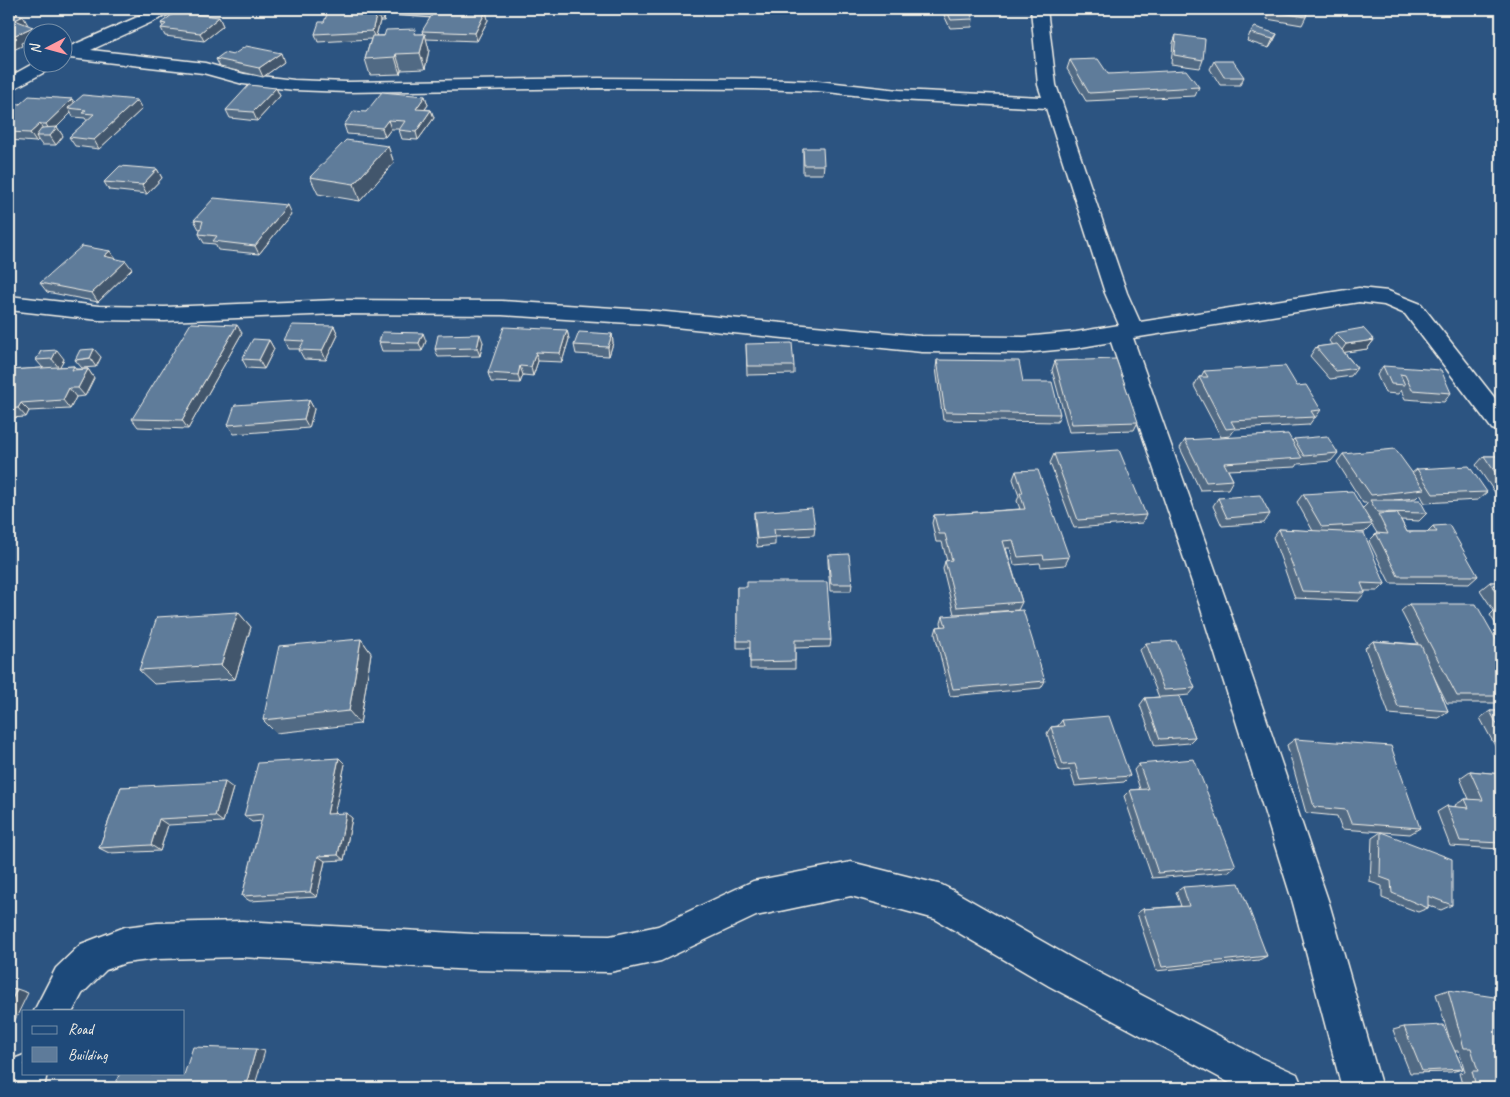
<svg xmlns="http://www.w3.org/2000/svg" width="1510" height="1097" font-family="Caveat,sans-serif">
<rect width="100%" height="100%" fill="#2c5481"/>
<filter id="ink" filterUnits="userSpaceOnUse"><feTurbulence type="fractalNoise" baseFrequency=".02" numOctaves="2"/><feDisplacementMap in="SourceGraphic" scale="10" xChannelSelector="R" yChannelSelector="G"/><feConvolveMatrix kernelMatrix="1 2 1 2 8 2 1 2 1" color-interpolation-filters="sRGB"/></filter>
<g filter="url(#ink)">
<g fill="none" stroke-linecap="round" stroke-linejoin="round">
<g stroke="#f4f1e8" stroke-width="3">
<g id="minor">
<path d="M156,9H176L174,12L91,50L205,63L244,74L294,80L347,82L599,78L754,79L818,81L899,90L1042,97L1038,85L1031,9H1047L1056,85L1127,293L1140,322L1359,288L1388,291L1421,304L1501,406V432L1492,429L1405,314L1384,305L1359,302L1133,338L1228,606L1329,903L1382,1088H1342L1293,903L1200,606L1111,342L1076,348L1024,353L922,352L645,324L502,315L337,314L165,321L99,320L9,310V296L99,306L165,307L337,300L502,301L645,310L922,336L1024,337L1076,332L1119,325L1105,293L1046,108L899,100L818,91L754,89L599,88L347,92L294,90L243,84L203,73L70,58L62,54L64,49Z"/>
<path d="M380,9H439L441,12L439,15L433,17L388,14L382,12Z"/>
<path d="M36,62H58L56,66L15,88L9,89V77Z"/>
<path d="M851,862L942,885L954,891L1075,960L1261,1058L1297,1074L1303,1088H1239L1049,986L935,919L851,896L756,916L661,961L610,972L473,970L242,957L157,959L125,963L106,970L82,994L73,1011H34L56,968L81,944L125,927L157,923L242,921L473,934L610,936L658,926L753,881Z"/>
<path d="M24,1055V1073H47L44,1088H9V1072L14,1059Z"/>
</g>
</g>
<use href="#minor" fill="#1f4a7a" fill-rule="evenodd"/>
</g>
<g fill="#516a84" stroke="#f4f1e8">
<path d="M343,9H383L385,15L384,21H380L376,36L423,34L422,31L486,11L488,20L477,41L426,39L429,50L425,69L401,70L400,74L370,75L365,59L371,39L318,42L315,34L324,22Z"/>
<path d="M945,9H968L973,19L972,27L950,28L944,15Z"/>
<path d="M1269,9H1308L1306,17L1302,25L1267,19Z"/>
<path d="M219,17L223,26L204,41L165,36L161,28L163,27L161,23Z"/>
<path d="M1250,33L1277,34L1273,42L1269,48L1247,41Z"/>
<path d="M1176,35L1203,60L1200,68L1171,64L1173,43Z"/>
<path d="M233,55L284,62L263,77L220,67L216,59Z"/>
<path d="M1070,60L1108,74L1199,87L1195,96L1086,101L1067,69Z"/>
<path d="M1214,61L1244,77L1240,85H1220L1210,69Z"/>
<path d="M276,88L280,96L257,121L230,118L226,110Z"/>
<path d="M425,96L428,105L425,109L431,110L434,118L418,140L402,139L399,130V129H391L385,137L347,134L344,125L366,112Z"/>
<path d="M72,99L74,103L142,109L99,149L75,146L69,137L87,121L85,118L73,117L71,113L57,127L63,136L56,145H42L38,140L36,142L9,140V108L20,104Z"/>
<path d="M388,146L394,163L360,201L318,194L310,177Z"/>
<path d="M803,148L824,165L823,174H803Z"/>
<path d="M157,169L162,178L147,194L109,190L104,182Z"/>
<path d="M291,214L259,254L218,250L215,244L204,243L199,234L201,229H199L194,220Z"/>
<path d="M110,251L115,258L132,269L98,302L47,292L40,283Z"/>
<path d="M334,326L338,335L326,360L304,359L299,350L300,349H288L284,340Z"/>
<path d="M567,330L569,339L562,362L538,361L533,376L523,375L520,383L491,382L488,373Z"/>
<path d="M242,333L188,429L138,427L132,419Z"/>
<path d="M1335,333L1374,340L1367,349L1344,352L1357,368L1351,376L1330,379L1310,356L1316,347L1332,345L1329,341Z"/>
<path d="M612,334L613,343L609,356L576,354L574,345Z"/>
<path d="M269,340L274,349L264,369L247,368L242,359Z"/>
<path d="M426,341L422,351H382L379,342Z"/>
<path d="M483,342L480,356L438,357L435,349Z"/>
<path d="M746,344L794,366V374L747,375Z"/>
<path d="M41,351L64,359L59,367L74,366L76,369H88L94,378L85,396L76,397L70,409L29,411L26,417L9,418V370L43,368L36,360Z"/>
<path d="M101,357L96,367L82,368L75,360Z"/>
<path d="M937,360L1023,382L1060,414L1057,422L943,420L936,368Z"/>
<path d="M1055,361L1138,422L1134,430L1069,432L1052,370Z"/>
<path d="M1383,366L1451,393L1444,402L1405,399L1401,390L1398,394L1385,393L1377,375Z"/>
<path d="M1204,371L1297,386L1321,410L1315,418H1314L1309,425L1235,429L1230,436L1221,437L1194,386L1199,377H1201Z"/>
<path d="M309,400L314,409L309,428L234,434L228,425Z"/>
<path d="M1294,439L1338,453L1331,461L1298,464L1296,467L1228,470L1233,480L1228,489L1200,490L1180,448L1185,440L1292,441Z"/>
<path d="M1054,454L1146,515L1142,523L1074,528L1050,463Z"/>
<path d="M1343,454L1412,473L1417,469L1487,492L1478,500L1425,503L1420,494L1416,498L1394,500L1427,513L1419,521L1401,520L1407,532H1427L1433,526L1478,576L1469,584L1390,583L1369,541L1377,533L1372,525L1365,532L1357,533L1385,584L1378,591H1365V593L1358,601L1295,598L1273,537L1279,529L1313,531L1297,502L1303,494L1363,508L1368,503H1363L1337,462Z"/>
<path d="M1484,456H1501V494H1496L1476,465Z"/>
<path d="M1016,471L1069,557L1065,565L1041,567L1040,563L1014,565L1010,548H1006L1022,602L1018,610L954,614L943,569L945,561H947L942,542H936L932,523L934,515L1020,509L1017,501L1019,496L1013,479Z"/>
<path d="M1218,498L1270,514L1264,523L1222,526L1213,506Z"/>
<path d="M754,512L815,527L814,535L775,537V545L757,547L754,520Z"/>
<path d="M828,555L852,584L851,591H830L828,562Z"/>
<path d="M1490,582H1501V633L1490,615L1494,611L1480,590Z"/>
<path d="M737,587L831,640L830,647L795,648V669H750V648H737Z"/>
<path d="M1409,604L1501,648V703H1447L1433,675L1448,711L1438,718L1389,714L1365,648L1373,641L1418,644L1401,611Z"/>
<path d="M238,612L251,627L235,679L154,684L139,670Z"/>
<path d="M943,616L1045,681L1041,688L950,696L935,634L937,627L942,626L941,623Z"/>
<path d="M361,639L371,653L360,724L276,733L263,720Z"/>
<path d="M1146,643L1195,688L1189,695L1179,696L1195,737L1189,743L1155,746L1140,705L1145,698L1159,697L1140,650Z"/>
<path d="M1490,711H1501V757L1480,718Z"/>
<path d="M1062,720L1130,776L1124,782L1075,786L1070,770L1059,771L1047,733L1051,727L1058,726Z"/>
<path d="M1295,739L1420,828L1410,834L1342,829L1337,816L1306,813L1287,745Z"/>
<path d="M339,758L345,764L334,813L352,818L344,860L325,861L317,897L250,901L242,896L262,821L252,822L244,816Z"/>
<path d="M1139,764L1236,866L1229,872L1152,878L1124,796L1130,790L1140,789L1134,770Z"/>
<path d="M1470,771L1501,774V849L1450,846L1437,812L1447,806L1456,807L1455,805L1465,799H1469L1460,778Z"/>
<path d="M121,787L233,788L223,822L168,825L160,851L109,853L99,848Z"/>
<path d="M1381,832L1452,905L1441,910L1428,905V908L1418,912L1382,898V886L1370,882L1372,838Z"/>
<path d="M1183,887L1267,956L1259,960L1156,971L1137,913L1143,909L1181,906L1176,892Z"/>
<path d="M1448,990L1501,1088H1463L1459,1073L1465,1072L1459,1051H1455L1463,1069L1451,1072L1410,1073L1393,1030L1404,1027L1449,1037L1436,994Z"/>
</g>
<g fill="#42566c" stroke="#f4f1e8">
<path d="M382,9H383L385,15L384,21L381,13Z"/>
<path d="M486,11L488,20L477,41L475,33Z"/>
<path d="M377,13L380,21L375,39L372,31Z"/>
<path d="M23,16L28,25L20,28L15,20Z"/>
<path d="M219,17L223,26L204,41L200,33Z"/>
<path d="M33,27L36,32H32V38L21,43L22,46L9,52V42L13,36Z"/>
<path d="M425,34L429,50L425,69L420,53Z"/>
<path d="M1277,34L1273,42L1269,48L1273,39Z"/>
<path d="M281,53L284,62L263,77L259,68Z"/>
<path d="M396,54L401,70L400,74L395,57Z"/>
<path d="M276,88L280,96L257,121L253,112Z"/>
<path d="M425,96L428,105L419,117L416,109Z"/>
<path d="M72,99L77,107L68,108L71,113L51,133L46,124Z"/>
<path d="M137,100L142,109L99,149L94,140Z"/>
<path d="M431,110L434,118L418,140L416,132Z"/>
<path d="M388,120L391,129L385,137L382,128Z"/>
<path d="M40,124L45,133L36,136L38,140L36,142L30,133Z"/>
<path d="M57,127L63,136L56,145L50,136Z"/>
<path d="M388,146L394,163L360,201L354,184Z"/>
<path d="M157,169L162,178L147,194L142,185Z"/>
<path d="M287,205L291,214L259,254L255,246Z"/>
<path d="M110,251L116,260L104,256Z"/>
<path d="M126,261L132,269L98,302L92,293Z"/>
<path d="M237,325L242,333L188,429L182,420Z"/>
<path d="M334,326L338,335L326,360L322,351Z"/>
<path d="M567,330L569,339L562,362L560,353Z"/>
<path d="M423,333L426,341L422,351L419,343Z"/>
<path d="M480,334L483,342L480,356L477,348Z"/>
<path d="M612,334L613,343L609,356L608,347Z"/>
<path d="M269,340L274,349L264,369L259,360Z"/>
<path d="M1374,340L1367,349L1340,353L1346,344Z"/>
<path d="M94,349L101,357L96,367L90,358Z"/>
<path d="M57,350L64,359L59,368L52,359Z"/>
<path d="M536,352L538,361L533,376L531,367Z"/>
<path d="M520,366L523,375L520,383L518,375Z"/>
<path d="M88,369L94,378L85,396L78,388Z"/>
<path d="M69,388L76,397L70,409L63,400Z"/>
<path d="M309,400L314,409L309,428L304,419Z"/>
<path d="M21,403L29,411L26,417L18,408Z"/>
<path d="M238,612L251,627L235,679L221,665Z"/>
<path d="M361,639L371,653L360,724L349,711Z"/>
<path d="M339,758L345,764L333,819L327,814Z"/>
<path d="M225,782L233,788L223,822L215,816Z"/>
<path d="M346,813L352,818L344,860L338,855Z"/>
<path d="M159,819L168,825L160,851L151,845Z"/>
<path d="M318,856L325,861L317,897L310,892Z"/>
<path d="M17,989L28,993L11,1028H9V1005Z"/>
<path d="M256,1049L265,1051L254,1088H245Z"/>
<path d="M152,1073H163L162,1077L151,1075Z"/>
</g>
<g fill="#5e7b9a" stroke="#f4f1e8">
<path d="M329,9H382L381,13H377L372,31L315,34L319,22H324Z"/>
<path d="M946,9H968L973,19L951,20Z"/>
<path d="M1271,9H1308L1306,17L1270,11Z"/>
<path d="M435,10L486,11L475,33L422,31Z"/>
<path d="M9,11L23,16L15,20L33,27L13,36L17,38L9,42Z"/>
<path d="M176,12L219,17L200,33L161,28L166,24L161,23Z"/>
<path d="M1255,27L1277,34L1273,39L1250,33Z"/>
<path d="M415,29L414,34H425L420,53L396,54L395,57L365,59L372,36H384L386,30Z"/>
<path d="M1176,35L1205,39L1203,60L1174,55Z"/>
<path d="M246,46L281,53L259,68L216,59L224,53L233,55Z"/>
<path d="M1098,59L1108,74L1186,70L1199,87L1089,93L1070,60Z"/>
<path d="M1214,61H1233L1244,77H1224Z"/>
<path d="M249,85L276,88L253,112L226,110Z"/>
<path d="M382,92L425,96L416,109L431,110L416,132L399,130L405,121L388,120L382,128L344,125L354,111L366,112Z"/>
<path d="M83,95L137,100L94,140L69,137L94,114L82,113L86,110L68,108Z"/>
<path d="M29,96L72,99L46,124H40L30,133L9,132V108L13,104H20Z"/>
<path d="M57,127L50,136H36L42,128Z"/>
<path d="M346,140L388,146L354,184L310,177Z"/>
<path d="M803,148H823L824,165H804Z"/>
<path d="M120,166L157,169L142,185L104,182Z"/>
<path d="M214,198L287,205L255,246L213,241L217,236L199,234L203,221L194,220Z"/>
<path d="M82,246L110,251L104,256L126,261L92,293L40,283Z"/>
<path d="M191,323L237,325L182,420L132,419Z"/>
<path d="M292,325L334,326L322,351L299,350L304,341L284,340Z"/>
<path d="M504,327L567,330L560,353L536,352L531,367L520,366L518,375L488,373Z"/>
<path d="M1363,328L1374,340L1346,344L1335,333Z"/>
<path d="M382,332L423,333L419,343L379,342Z"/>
<path d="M579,332L612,334L608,347L574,345Z"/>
<path d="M480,334L477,348L435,349L438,335Z"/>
<path d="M253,339L269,340L259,360L242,359Z"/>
<path d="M792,343L794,366H747L746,344Z"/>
<path d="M1337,344L1357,368L1336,371L1316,347Z"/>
<path d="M94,349L90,358L75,360L80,350Z"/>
<path d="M57,350L52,359L36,360L41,351Z"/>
<path d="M1116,359L1138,422L1072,424L1055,361Z"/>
<path d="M937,360L1019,361L1023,382H1052L1060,414L945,412Z"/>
<path d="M74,366L72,370L88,369L78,388H69L63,400L21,403L18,408L9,409V370Z"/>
<path d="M1285,366L1297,386L1306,385L1321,410L1311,411L1315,417L1231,421L1235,428L1226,429L1199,377H1208L1204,371Z"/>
<path d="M1383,366L1441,370L1451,393L1412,390L1405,375L1400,374L1405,385L1391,384Z"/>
<path d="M309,400L304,419L228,425L235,405Z"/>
<path d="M1288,434L1302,458L1224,463L1233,480L1206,482L1185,440Z"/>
<path d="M1327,436L1338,453L1304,456L1294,439Z"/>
<path d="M1395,449L1424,489L1371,495L1343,454Z"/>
<path d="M1119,450L1146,515L1078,520L1054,454Z"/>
<path d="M1484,456H1501V481Z"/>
<path d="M1469,466L1487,492L1433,494L1417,469Z"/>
<path d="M1038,470L1069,557L1044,559L1043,555L1018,557L1013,540L1003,541L1022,602L957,607L945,561L952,560L945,534H939L934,515L1025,509L1020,493H1023L1016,471Z"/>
<path d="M1352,491L1372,524L1322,527L1303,494Z"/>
<path d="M1260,495L1270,514L1227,518L1218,498Z"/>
<path d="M1370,500H1420L1427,513L1377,512Z"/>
<path d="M812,508L815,527L774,529L775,537L757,539L754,512Z"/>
<path d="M1397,513L1407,532H1437L1433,526L1449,525L1478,576H1398L1376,533L1388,534L1378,514Z"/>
<path d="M1279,529L1364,533L1385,584L1361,583L1365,593L1302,591Z"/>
<path d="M849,554L852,584H831L828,555Z"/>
<path d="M747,582H827L831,640H795V661L750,662V641H737V587H747Z"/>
<path d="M1490,582H1501V601Z"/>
<path d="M1409,604H1476L1501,648V696H1457Z"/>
<path d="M1023,610L1045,681L953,689L937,627L946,626L943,616Z"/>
<path d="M238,612L221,665L139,670L157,617Z"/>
<path d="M361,639L349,711L263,720L279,646Z"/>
<path d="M1176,641L1195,688L1164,690L1146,643Z"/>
<path d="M1373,641L1421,645L1448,711L1398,707Z"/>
<path d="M1179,696L1195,737L1160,739L1145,698Z"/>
<path d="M1490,711H1501V732Z"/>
<path d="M1109,716L1130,776L1080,780L1075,764L1063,765L1051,727L1064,726L1062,720Z"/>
<path d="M1295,739L1391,746L1420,828L1351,823L1346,810L1314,807Z"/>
<path d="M339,758L327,814L346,813L338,855L318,856L310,892L242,896L263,814L244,816L258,763Z"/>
<path d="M1194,759L1236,866L1158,873L1130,790L1148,789L1139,764Z"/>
<path d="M1470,771L1501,774V843L1460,841L1447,806L1469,808L1465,799L1483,800Z"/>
<path d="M225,782L215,816L159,819L151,845L99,848L121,787Z"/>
<path d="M1381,832L1452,859V905L1428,896V908L1392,893L1391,881L1380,877Z"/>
<path d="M1239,883L1267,956L1162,967L1143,909L1189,906L1183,887Z"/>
<path d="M9,988L17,989L9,1005Z"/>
<path d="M1448,990L1501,998V1088H1485L1476,1087L1472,1071H1478L1471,1048H1464Z"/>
<path d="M1443,1025L1463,1069L1422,1071L1404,1027Z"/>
<path d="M193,1047L256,1049L245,1088H114L120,1073H152L151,1075H184Z"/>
</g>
</g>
<rect width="1510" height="1097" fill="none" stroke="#1f4a7a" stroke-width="30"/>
<rect x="15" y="15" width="1480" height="1067" fill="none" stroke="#f4f1e8" stroke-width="2" filter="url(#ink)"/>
<rect x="22" y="1010" width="162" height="65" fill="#1f4a7a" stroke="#748da6"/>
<rect x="32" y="1026" width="25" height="8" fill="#1f4a7a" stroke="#748da6"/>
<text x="68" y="1034" font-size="15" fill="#f4f1e8">Road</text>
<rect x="32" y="1047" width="25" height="15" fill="#5e7b9a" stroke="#748da6"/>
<text x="68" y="1060" font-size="15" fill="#f4f1e8">Building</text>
<g transform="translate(48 48) rotate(264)"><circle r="24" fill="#1f4a7a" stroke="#748da6"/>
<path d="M0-4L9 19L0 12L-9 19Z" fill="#ff9aa2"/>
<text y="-8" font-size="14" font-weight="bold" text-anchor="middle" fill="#f4f1e8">N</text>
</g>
</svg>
